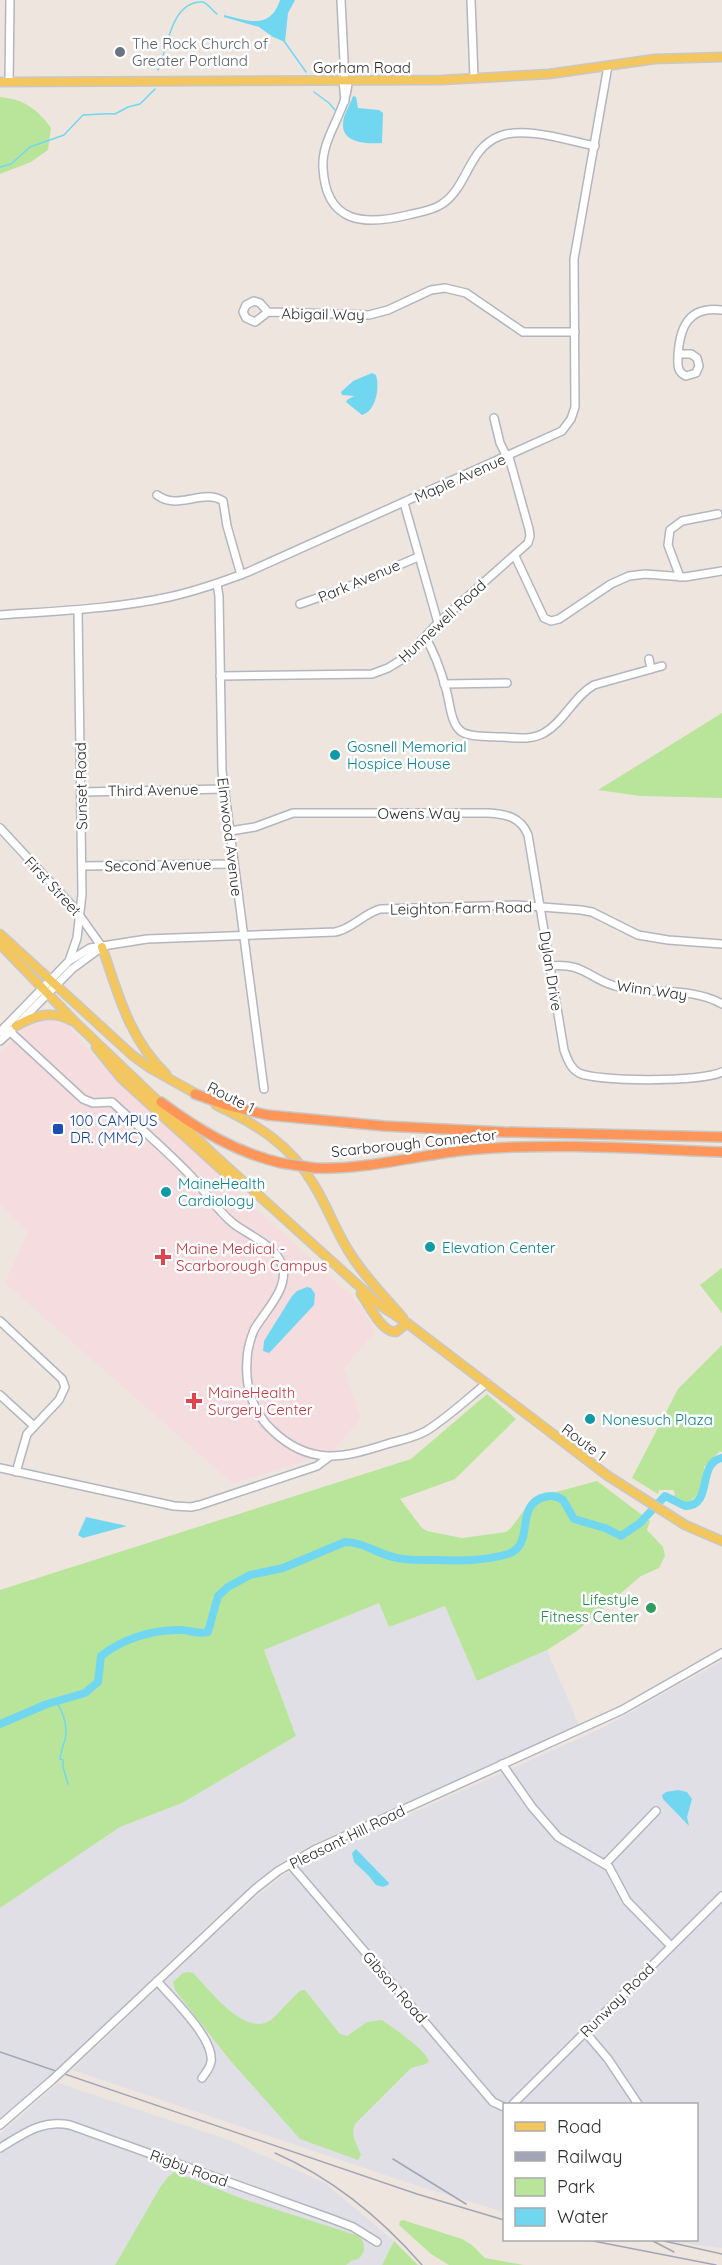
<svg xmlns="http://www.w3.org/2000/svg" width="722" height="2265" font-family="Quicksand,sans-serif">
<rect width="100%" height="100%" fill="#eee6de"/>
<g fill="#e0dfe6">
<path d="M379,1603L389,1627L445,1606L478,1681L547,1650L579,1725L318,1842L281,1862L250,1887L211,1922L45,2081L0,2120V1908L120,1827L182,1803L296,1736L264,1650Z"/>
<path d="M722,1661V2248L656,2240H696V2104H504V2212L424,2188L72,2070L212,1937L263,1891L284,1875L328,1851L604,1727Z"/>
<path d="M58,2083L229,2140L325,2183L394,2241L382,2265H0V2134Z"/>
</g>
<path fill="#f4dcdf" d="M49,1019L64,1023L72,1030L95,1057L154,1115L357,1301L363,1309L375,1332L344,1368L361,1418L333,1451L285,1468L232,1483L5,1283L28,1232L0,1204V1054L22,1031L31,1025Z"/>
<g fill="#b9e59b">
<path d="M0,97C24,99 37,109 51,128L48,150L31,162L0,174Z"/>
<path d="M722,713V798L640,796L598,790Z"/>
<path d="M722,1268V1313L700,1285Z"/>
<path d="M722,1345V1452L720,1451L704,1467V1482L700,1493L688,1503L673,1499L675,1493L673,1490H659L658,1494L632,1478L678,1389Z"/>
<path d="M487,1394L516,1419L455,1479L400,1499L422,1528L427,1531L462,1538L506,1532L511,1528L533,1498L597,1481L650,1521L647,1530L663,1547L665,1556L659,1568L641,1576L577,1631L547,1650L477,1681L445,1606L389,1627L379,1603L264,1650L296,1736L182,1803L120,1827L0,1908V1590L411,1459Z"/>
<path d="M189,1972L193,1973C210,1990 245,2038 271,2020C277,2015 282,2008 288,2003C294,1998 297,1990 305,1990L340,2034L347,2036L367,2022L382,2020C393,2028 425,2049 429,2061L426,2064L411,2068L355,2124C350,2137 357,2143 361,2155L358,2160L300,2139L229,2059L175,1990L173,1982L183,1973Z"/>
<path d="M174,2172L243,2199L359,2236C366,2243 366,2253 358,2259L351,2261L346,2265H115L161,2186L168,2177Z"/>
<path d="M403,2220L462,2239L472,2245L485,2258L524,2265H449L431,2254L399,2225L400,2221Z"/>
<path d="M394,2241L418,2265H382Z"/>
</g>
<g fill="#71d7f1">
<path d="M280,0H295L288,13L285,42L273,37L259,27L224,17V15C247,20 270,31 280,0Z"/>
<path d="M353,96L356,97L358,108L379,110L383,113L382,143C369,144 342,144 343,124C343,115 350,105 353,96Z"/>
<path d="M372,373L376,375C380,388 376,411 362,415L346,402L347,400L354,396L342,395L341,392L353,381Z"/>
<path d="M307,1287L311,1288L315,1294L314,1305L271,1351L269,1353L263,1351L264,1341L292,1296L297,1291Z"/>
<path d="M86,1517L127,1526L83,1538L78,1535Z"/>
<path d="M678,1790L687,1792L692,1799L687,1817L689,1826L663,1799L662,1795L666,1792Z"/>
<path d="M356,1849L389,1883L388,1885L383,1887L376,1885L368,1875L354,1862L352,1853Z"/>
</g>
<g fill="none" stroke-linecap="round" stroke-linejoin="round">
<g stroke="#71d7f1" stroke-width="1.5">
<path d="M284,41L306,72"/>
<path d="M158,70C167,52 170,0 203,2C208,4 212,10 217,14"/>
<path d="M314,92L329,103L335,110"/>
<path d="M0,167L11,164L30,147L64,135L83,115C94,115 105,113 115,114L128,107L140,104L155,89"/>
<path d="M56,1701C63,1712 68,1726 65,1740C63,1746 61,1751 60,1759L63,1760V1767L68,1784"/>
</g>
<path stroke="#71d7f1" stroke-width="8" d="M0,1724L47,1704L85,1693L98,1682L101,1656C122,1639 154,1629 181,1630C190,1630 199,1635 208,1632L218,1596L228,1587L250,1575L283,1568L345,1542C363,1542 376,1553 393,1557C407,1561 420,1560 435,1560C460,1561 484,1561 508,1554C535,1545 515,1509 541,1498C550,1495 555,1495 563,1500L574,1519L605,1528L621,1536L640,1523L665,1496L685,1506C714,1506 696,1463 722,1458"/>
<g stroke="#b2b6c0" stroke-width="10">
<g id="minor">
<path d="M341,0L345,81"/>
<path d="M471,0L474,78"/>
<path d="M343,81L345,101"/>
<path d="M348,81C347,112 321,137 323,168C326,223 363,226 408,215C419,212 432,211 442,204C468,187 468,148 500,136C525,126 569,141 595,146"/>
<path d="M9,82L10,0"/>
<path d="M268,312L255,322L246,318L243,312L246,305L254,301L260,303L268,312L369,315L388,310L431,290L445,288L466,293L523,332H575"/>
<path d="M678,354H691L697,358L699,366L696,373L686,376C676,371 678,364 678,355C680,326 689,306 722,310"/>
<path d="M494,418L500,443L507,457"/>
<path d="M157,495C178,511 203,488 223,501L227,526L241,575"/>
<path d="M404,503L438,623"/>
<path d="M515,556L544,618L551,621L559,619L611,584L629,576L645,574L685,577L722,571"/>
<path d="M680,577L668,545L670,530L682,521L718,514"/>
<path d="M217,584L219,596L222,771L264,1089"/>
<path d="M300,604L343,589L418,557"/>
<path d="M0,615C56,611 114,609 169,597C196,591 222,582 248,572L562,431L571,419L575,407L574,259L608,66"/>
<path d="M425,637C435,653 441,671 446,689C450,701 450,724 462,732C472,738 491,736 503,737C517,738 532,740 544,733C564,722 574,696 594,685L662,666"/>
<path d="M649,659L651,669"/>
<path d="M220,676L372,674L388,668L406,657L438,623L528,543L530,536L529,529L509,457"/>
<path d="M444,684L507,683"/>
<path d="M82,792L224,789"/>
<path d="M0,828L75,909L102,947"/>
<path d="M230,831L255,827L293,813H488C506,814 521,817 528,835L564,1050C567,1058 570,1068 579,1073C598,1082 702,1082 722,1072"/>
<path d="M83,866L234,864"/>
<path d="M70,958L77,938L82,894L78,610"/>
<path d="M549,966C583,962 588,978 615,986C649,995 691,986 722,1004"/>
<path d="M20,1022L72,969L102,947"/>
<path d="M5,1027L83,1099L93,1103L112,1102C138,1126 165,1149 189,1174C205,1190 216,1210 234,1224C250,1236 275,1245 282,1265C290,1288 264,1312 254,1330C250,1340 247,1350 247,1361C245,1387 253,1413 273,1431C310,1466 343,1458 387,1444C400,1440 414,1438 426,1431C447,1418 467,1399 487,1383"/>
<path d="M0,1032L69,961L90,948L147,939L335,932C352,929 363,914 380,909L516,905L581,910L592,912L638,935L668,940L722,944"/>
<path d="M0,1041L12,1030"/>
<path d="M0,1321L62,1379L65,1387L59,1400L27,1434L16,1472"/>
<path d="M0,1395L34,1426"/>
<path d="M0,1468L174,1506L191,1507L200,1505L317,1466L329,1457"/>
<path d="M502,1764L532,1807L558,1837L609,1867L627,1901L671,1946"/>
<path d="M290,1864L493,2102L504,2107"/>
<path d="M605,1864L656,1811"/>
<path d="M157,1981C172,1998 215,2039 211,2062C210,2068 205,2074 202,2078"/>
<path d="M585,2032L608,2059L638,2104"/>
<path d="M66,2067L255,1889L278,1871L314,1850L622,1710L722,1653"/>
<path d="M513,2104L722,1896"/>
<path d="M0,2125L52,2080"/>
<path d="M0,2148C23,2134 42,2119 70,2125L332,2219L353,2227L377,2242"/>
</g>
</g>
<g stroke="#c8c8c8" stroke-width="11">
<g id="major">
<path d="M0,82L442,80L549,74L655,59L722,57"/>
<path d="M0,934L132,1055L150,1068L200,1096"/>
<path d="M0,944L77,1024L213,1154L381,1306L407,1323L608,1476L685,1525L722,1541"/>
<path d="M102,947C118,993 129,1039 166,1074"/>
<path d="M16,1026C35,1015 52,1010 72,1021"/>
<path d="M96,1047L121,1078L235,1182"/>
<path d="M216,1105C256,1124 291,1145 314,1185C327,1206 335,1229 348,1250C363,1275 384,1296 403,1318"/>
<path d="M361,1294C370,1306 381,1332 396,1332L407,1323"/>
</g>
</g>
<g stroke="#c8c8c8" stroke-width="12">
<g id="highway">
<path d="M195,1094L226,1105L267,1115L384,1126L504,1132L722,1137"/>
<path d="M161,1102C199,1130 235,1152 281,1163"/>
<path d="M315,1168C370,1170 424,1153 479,1149C559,1143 641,1149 722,1152"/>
</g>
</g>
<use href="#minor" stroke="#fff" stroke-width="7"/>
<use href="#major" stroke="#f3c65e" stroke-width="8"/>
<use href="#highway" stroke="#ff9558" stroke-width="9"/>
<g stroke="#a1a5b7" stroke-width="1.5">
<path d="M0,2052L417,2194L504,2220"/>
<path d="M275,2153C332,2178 381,2218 422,2265"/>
<path d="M393,2159L466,2204"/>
<path d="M588,2240L716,2265"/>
<path d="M651,2240L674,2252"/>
<path d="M664,2241L722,2254"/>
</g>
<g stroke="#b2b6c0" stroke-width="10" stroke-linecap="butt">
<path id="minor-bridge" d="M52,2080L66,2067"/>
</g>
<g stroke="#c8c8c8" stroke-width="12" stroke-linecap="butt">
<path id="highway-bridge" d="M281,1163L315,1168"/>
</g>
<use href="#minor-bridge" stroke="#fff" stroke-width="7"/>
<use href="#highway-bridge" stroke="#ff9558" stroke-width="9"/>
</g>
<circle fill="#6b7280" stroke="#fff" stroke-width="2" cx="120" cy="52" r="6"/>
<g fill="#0f9aa8" stroke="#fff" stroke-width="2">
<circle cx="335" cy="755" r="6"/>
<circle cx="166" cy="1192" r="6"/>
<circle cx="430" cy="1247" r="6"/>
<circle cx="590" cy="1419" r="6"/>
</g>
<rect fill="#1a4fb4" stroke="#fff" stroke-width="2" x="52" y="1123" width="12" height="12" rx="3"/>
<g fill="#e0444e" stroke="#fff" stroke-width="2">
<path d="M160 1248h6v6h6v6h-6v6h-6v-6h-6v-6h6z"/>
<path d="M191 1392h6v6h6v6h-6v6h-6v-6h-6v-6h6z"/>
</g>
<circle fill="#2e9e5b" stroke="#fff" stroke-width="2" cx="651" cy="1608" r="6"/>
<g text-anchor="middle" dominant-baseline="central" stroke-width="5" stroke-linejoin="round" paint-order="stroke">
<g font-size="15" fill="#5b616d" stroke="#fff" text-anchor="start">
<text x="132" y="43">The Rock Church of<tspan x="132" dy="17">Greater Portland</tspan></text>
</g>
<g font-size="15" fill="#2c2c2c" stroke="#fff">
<text x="362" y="67">Gorham Road</text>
<text transform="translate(323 314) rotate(1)">Abigail Way</text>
<text transform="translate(460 478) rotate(-24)">Maple Avenue</text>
<text transform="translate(359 581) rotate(-23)">Park Avenue</text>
<text transform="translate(442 621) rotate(-43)">Hunnewell Road</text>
<text transform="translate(81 786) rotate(-91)">Sunset Road</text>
<text transform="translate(153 790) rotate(-1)">Third Avenue</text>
<text x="419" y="813">Owens Way</text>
<text transform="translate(230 837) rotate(83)">Elmwood Avenue</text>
<text transform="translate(158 865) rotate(-1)">Second Avenue</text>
<text transform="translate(53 886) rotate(47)">First Street</text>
<text transform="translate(461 908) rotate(-1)">Leighton Farm Road</text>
<text transform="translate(551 971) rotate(81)">Dylan Drive</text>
<text transform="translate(652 990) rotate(8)">Winn Way</text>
<text transform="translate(231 1097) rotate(27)">Route 1</text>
<text transform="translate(414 1143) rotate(-6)">Scarborough Connector</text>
<text transform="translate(584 1442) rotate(37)">Route 1</text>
<text transform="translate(347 1837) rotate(-26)">Pleasant Hill Road</text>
<text transform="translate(395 1987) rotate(49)">Gibson Road</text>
<text transform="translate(617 2000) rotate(-45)">Runway Road</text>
<text transform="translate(189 2168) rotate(20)">Rigby Road</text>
</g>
<g font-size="15" fill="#0d838f" stroke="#fff" text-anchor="start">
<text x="347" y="746">Gosnell Memorial<tspan x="347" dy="17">Hospice House</tspan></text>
<text x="178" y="1183">MaineHealth<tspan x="178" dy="17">Cardiology</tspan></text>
<text x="442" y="1247">Elevation Center</text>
<text x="602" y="1419">Nonesuch Plaza</text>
</g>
<g font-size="15" fill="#164399" stroke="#fff" text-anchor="start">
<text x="70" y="1120">100 CAMPUS<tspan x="70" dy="17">DR. (MMC)</tspan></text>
</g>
<g font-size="15" fill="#be3a42" stroke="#fff" text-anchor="start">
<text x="176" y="1248">Maine Medical -<tspan x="176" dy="17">Scarborough Campus</tspan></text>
<text x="208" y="1392">MaineHealth<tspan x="208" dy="17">Surgery Center</tspan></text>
</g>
<g font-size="15" fill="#27864d" stroke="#fff" text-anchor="end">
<text x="639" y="1599">Lifestyle<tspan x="639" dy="17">Fitness Center</tspan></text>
</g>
</g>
<rect x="503" y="2103" width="195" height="138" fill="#ffffff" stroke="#ababab" stroke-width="1.5"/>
<rect x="515" y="2122" width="30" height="9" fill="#f3c65e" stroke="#ababab" stroke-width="1.5"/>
<text x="557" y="2133" font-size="18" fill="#2c2c2c">Road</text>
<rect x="515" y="2152" width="30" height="9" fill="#a1a5b7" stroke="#ababab" stroke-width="1.5"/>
<text x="557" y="2163" font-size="18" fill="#2c2c2c">Railway</text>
<rect x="515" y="2178" width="30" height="18" fill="#b9e59b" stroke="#ababab" stroke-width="1.5"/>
<text x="557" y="2193" font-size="18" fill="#2c2c2c">Park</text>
<rect x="515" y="2208" width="30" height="18" fill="#71d7f1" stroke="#ababab" stroke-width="1.5"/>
<text x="557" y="2223" font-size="18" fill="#2c2c2c">Water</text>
</svg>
